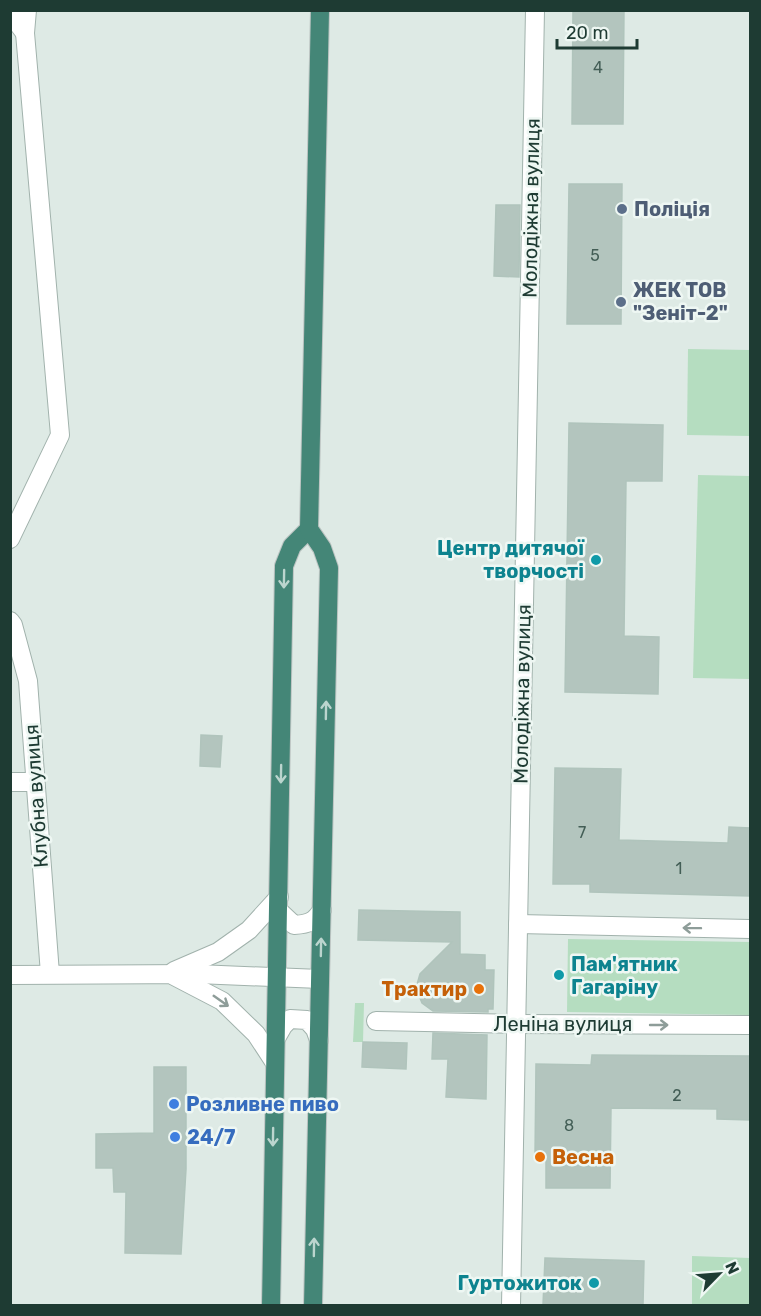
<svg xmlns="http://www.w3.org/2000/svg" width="761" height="1316" font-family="Rubik,sans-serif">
<rect width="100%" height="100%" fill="#deeae5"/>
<g fill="#b5ddc0">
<path d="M688,349L750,350V436L687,435Z"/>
<path d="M698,475L750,476V679L693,678Z"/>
<path d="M568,939L750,942V1015L567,1012Z"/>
<path d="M355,1003H364L363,1042H353Z"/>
<path d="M692,1256L750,1258V1305H692Z"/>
</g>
<g fill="#b3c5be" stroke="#b0c4bc" stroke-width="1.5">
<path d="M573,10H624L623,124H572Z"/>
<path d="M569,184H622L621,324H567Z"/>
<path d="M496,205H520L519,277L494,276Z"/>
<path d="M569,423L663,425L662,481H626L624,636L659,637L658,694L565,692Z"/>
<path d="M201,735L222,736L220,767L200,766Z"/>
<path d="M555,768L621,769L619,840L728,843L729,827L750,828V896L590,892V884H553Z"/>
<path d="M359,910L460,912V954L485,955V970H494L493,1009H488V1012L433,1011L422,1003L416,988L420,974L452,942L358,940Z"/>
<path d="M433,1033L487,1035L486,1099L446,1097L448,1059H432Z"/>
<path d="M363,1042L407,1043L406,1069L362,1067Z"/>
<path d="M592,1055L750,1056V1120L717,1119V1109L611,1108L610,1188H546V1157H535L536,1064L591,1065Z"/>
<path d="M154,1067H186V1169L181,1254L125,1253L126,1192H114L113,1168H96V1134L154,1133Z"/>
<path d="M545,1258L644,1261L643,1305H543Z"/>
</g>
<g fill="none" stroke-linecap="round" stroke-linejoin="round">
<g stroke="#a1b2ac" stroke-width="20">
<g id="minor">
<path d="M10,13L25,33"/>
<path d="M10,539L60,435L25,33L27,10"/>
<path d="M10,621L13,625L28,681L50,974"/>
<path d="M10,782H35"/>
<path d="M518,924L750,929"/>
<path d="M376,1021L516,1024L750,1025"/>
<path d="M511,1306L535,10"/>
</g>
</g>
<g stroke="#a1b2ac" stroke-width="20">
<g id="tertiary">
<path d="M278,910L294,925C309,924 314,922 322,910"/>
<path d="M174,971L218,952L249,930L279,897"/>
<path d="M10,975L197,974L320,979"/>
<path d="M174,976L222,1001L256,1034L275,1063"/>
<path d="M275,1040L283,1026L290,1019L307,1020L315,1029L319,1040"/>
</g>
</g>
<g stroke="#bcc4c2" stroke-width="20">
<g id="trunk">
<path d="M271,1306L284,566L292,546L309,529"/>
<path d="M313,1306L329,568L322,548L309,529L320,10"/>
</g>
</g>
<use href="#minor" stroke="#fff" stroke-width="18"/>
<use href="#tertiary" stroke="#fff" stroke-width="18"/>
<use href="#trunk" stroke="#448677" stroke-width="18"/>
</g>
<defs><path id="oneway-shaft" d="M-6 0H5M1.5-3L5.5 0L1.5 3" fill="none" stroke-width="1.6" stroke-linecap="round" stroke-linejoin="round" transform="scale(1.5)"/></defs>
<g stroke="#bbd5ce">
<use href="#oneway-shaft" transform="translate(284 579) rotate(91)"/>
<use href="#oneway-shaft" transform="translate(326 710) rotate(-89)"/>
<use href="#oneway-shaft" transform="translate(281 774) rotate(91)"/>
<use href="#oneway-shaft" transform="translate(321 947) rotate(-89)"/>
<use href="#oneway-shaft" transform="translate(273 1137) rotate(91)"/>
<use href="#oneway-shaft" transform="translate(314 1247) rotate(-89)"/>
</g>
<g stroke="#8e9d99">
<use href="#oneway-shaft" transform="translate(692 928) rotate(-179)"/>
<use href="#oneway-shaft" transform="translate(221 1001) rotate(35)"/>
<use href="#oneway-shaft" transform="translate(659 1025)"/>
</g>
<g fill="#5c6f8a" stroke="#eef7f3" stroke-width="2">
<circle cx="622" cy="209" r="6"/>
<circle cx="621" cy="302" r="6"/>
</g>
<g fill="#0f9aa8" stroke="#eef7f3" stroke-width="2">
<circle cx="596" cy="560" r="6"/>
<circle cx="559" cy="975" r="6"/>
<circle cx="594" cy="1283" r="6"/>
</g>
<g fill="#e8710a" stroke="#eef7f3" stroke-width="2">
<circle cx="479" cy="989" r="6"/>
<circle cx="540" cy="1157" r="6"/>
</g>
<g fill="#3f7fe0" stroke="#eef7f3" stroke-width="2">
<circle cx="174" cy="1104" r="6"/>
<circle cx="175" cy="1137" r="6"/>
</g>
<g text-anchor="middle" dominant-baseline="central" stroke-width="5" stroke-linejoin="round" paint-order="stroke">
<g font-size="16" fill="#435e56">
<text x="598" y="67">4</text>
<text x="595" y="255">5</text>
<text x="582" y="832">7</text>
<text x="679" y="868">1</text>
<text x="677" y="1095">2</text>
<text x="569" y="1125">8</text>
</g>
<g font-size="20" fill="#1e3b33" stroke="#eef7f3">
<text transform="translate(531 208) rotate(-89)">Молодіжна вулиця</text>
<text transform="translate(522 694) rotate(-89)">Молодіжна вулиця</text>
<text transform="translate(36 796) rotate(-94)">Клубна вулиця</text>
<text x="563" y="1024">Леніна вулиця</text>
</g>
<g font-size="20" font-weight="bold" fill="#4e5e75" stroke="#eef7f3" text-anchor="start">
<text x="634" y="209">Поліція</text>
<text x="633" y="290">ЖЕК ТОВ<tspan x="633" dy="23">"Зеніт-2"</tspan></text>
</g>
<g font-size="20" font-weight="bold" fill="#0d838f" stroke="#eef7f3" text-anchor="end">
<text x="584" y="548">Центр дитячої<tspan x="584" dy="23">творчості</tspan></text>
<text x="571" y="964" text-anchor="start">Пам'ятник<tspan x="571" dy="23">Гагаріну</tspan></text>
<text x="582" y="1283">Гуртожиток</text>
</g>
<g font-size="20" font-weight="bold" fill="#c56008" stroke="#eef7f3" text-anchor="end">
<text x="467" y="989">Трактир</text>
<text x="552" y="1157" text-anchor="start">Весна</text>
</g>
<g font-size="20" font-weight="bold" fill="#366cbe" stroke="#eef7f3" text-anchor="start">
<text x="186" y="1104">Розливне пиво</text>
<text x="187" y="1137">24/7</text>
</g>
</g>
<rect width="761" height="1316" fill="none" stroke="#1e3b33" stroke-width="24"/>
<g transform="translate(719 1274) rotate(65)" stroke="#eef7f3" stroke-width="4.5" paint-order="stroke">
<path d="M0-4.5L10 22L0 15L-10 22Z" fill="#1e3b33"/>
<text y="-9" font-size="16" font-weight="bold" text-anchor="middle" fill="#1e3b33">N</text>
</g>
<path d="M557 39v9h80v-9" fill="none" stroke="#1e3b33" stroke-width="3"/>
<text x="566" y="39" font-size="18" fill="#1e3b33" stroke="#eef7f3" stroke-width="4.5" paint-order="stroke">20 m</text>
</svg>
